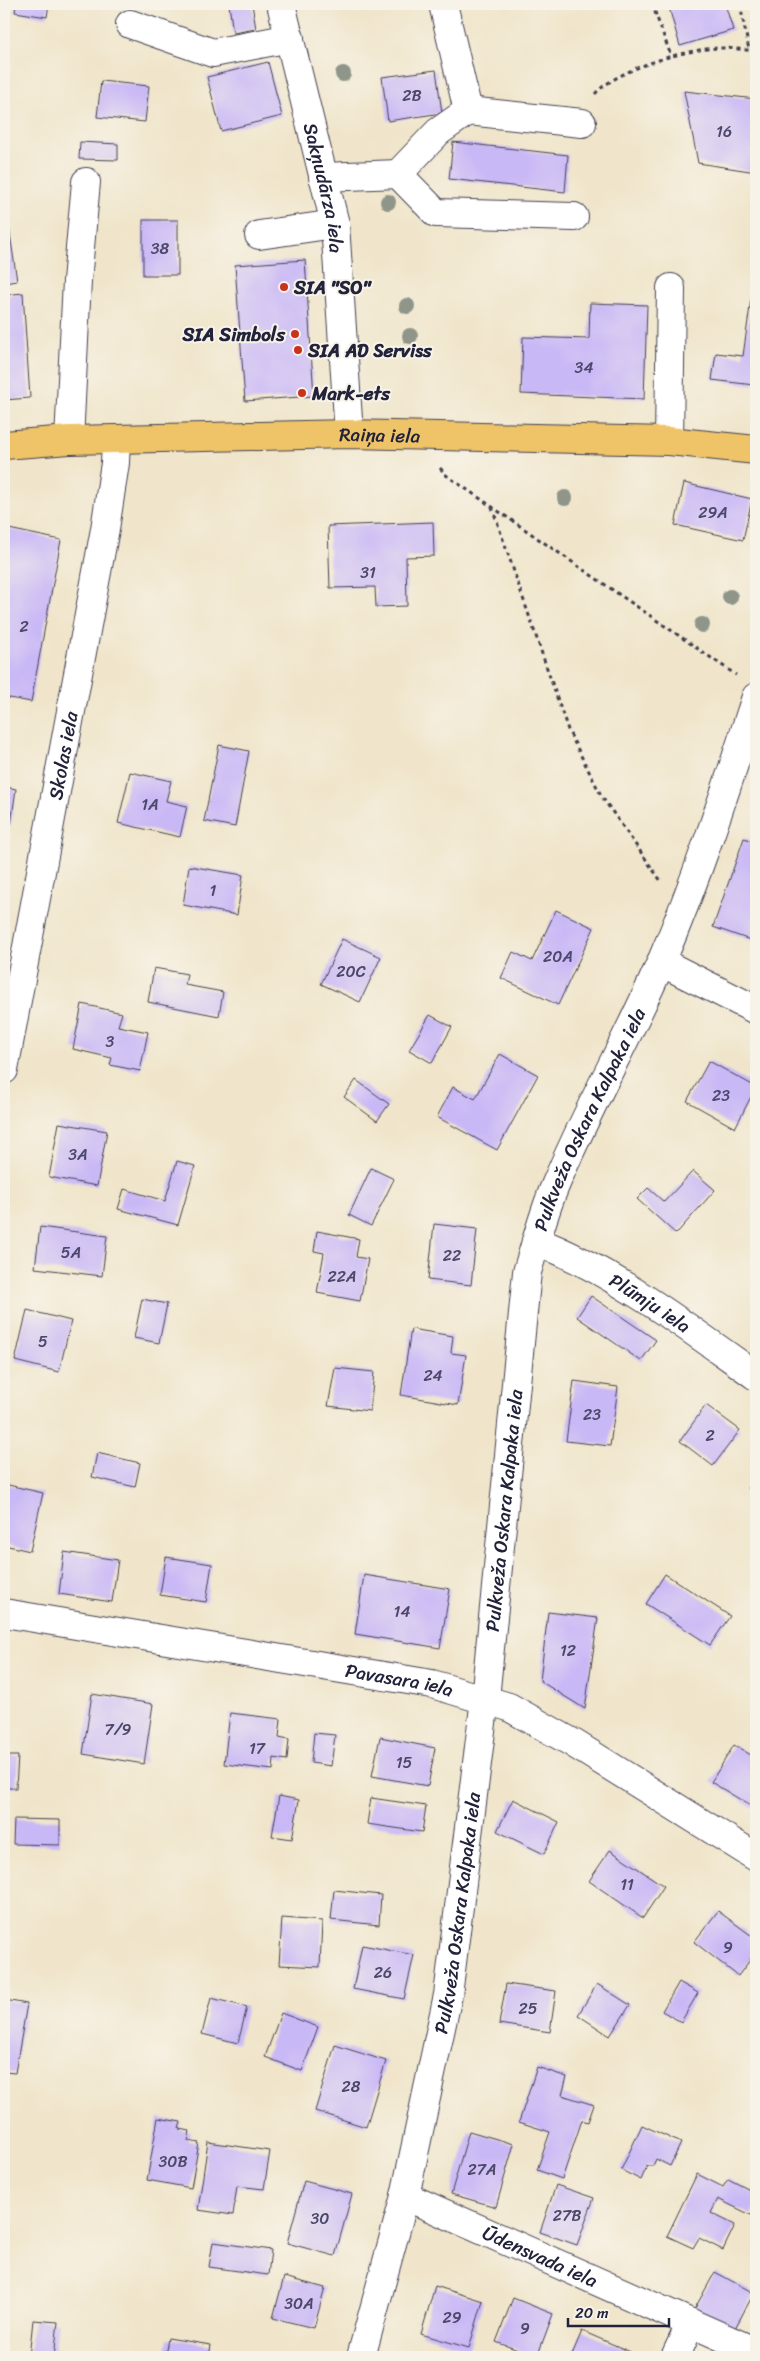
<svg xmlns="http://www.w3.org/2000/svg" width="760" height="2361" font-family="Sriracha,sans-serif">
<rect width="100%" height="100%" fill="#f7f3e8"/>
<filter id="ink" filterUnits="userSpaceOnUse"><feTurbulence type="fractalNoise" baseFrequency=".02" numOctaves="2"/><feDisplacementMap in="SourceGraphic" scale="10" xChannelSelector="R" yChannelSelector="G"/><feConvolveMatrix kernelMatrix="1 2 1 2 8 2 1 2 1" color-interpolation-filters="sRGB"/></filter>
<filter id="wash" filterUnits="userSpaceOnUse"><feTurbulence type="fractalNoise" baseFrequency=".0096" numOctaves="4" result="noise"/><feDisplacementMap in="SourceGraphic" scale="20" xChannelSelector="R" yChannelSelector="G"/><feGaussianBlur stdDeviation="1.12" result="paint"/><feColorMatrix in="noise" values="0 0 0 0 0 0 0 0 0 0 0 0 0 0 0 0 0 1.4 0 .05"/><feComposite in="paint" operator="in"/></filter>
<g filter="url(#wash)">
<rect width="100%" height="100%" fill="#f0e5ca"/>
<g id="blocks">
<g fill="#c9b8f6">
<path d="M16,4H49L47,17L15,12Z"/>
<path d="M229,4H252L256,29L233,33Z"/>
<path d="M668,4H725L733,30L680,46Z"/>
<path d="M268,62L282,116L221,131L207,77Z"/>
<path d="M436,70L442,113L388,121L382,77Z"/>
<path d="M101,81L149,86L145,122L97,117Z"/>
<path d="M684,91L756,99V172L698,163Z"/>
<path d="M80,142L118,144V160L79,159Z"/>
<path d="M453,142L568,155L565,192L449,179Z"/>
<path d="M4,193L17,281L4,283Z"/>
<rect x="143" y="220" width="35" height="55"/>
<path d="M305,260L314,396L245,401L235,265Z"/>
<path d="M23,293L30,398L4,400V295Z"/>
<path d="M751,299H756V377L754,385L712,380L716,353L743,356Z"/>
<path d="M590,303L647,305L644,399L521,394L523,337L589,339Z"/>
<path d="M684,483L752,499L743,540L675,525Z"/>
<path d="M433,522L434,556L406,557L407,606L376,607L375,587L330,588L328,526Z"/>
<path d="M9,529L61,540L31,702L4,697V555Z"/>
<path d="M219,745L249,751L235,827L204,821Z"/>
<path d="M130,772L171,781L166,801L187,806L180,837L118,823Z"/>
<path d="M4,787L16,789L11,824L4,822Z"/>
<path d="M744,838L756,842V942L713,927Z"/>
<path d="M189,866L243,875L237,915L183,905Z"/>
<path d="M556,910L594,928L558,1005L501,978L513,952L532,961Z"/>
<path d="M342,939L381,957L360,1002L321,984Z"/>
<path d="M154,968L187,974L185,985L223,992L219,1016L148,1002Z"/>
<path d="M82,1004L122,1013L118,1026L148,1032L140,1071L110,1065L112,1058L73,1049Z"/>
<path d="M430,1015L452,1027L432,1063L409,1050Z"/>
<path d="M500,1054L538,1075L497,1150L437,1117L453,1087L475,1099Z"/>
<path d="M709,1061L756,1087L735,1128L687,1101Z"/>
<path d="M356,1080L389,1104L377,1121L344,1097Z"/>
<path d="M59,1123L107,1131L97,1186L49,1177Z"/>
<path d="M177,1161L195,1166L178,1225L118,1209L124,1189L165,1201Z"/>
<path d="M371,1168L394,1179L371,1226L349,1215Z"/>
<path d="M693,1171L715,1190L676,1234L637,1199L648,1188L664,1202Z"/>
<path d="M434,1224L477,1229L471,1285L428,1280Z"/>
<path d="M40,1227L107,1236L102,1276L35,1268Z"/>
<path d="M317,1231L359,1239L356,1257L368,1259L360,1301L317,1293L324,1253L314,1251Z"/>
<path d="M591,1296L656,1340L641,1361L577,1317Z"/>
<path d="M142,1299L167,1304L159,1343L134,1338Z"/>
<path d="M27,1310L71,1321L59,1372L15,1361Z"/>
<path d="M411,1329L453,1336L451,1353L466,1355L458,1405L401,1395Z"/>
<path d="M335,1368L374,1372L370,1411L328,1406Z"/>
<path d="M574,1381L618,1387L610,1446L566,1441Z"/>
<path d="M706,1405L740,1430L713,1466L680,1441Z"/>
<path d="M97,1453L140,1463L135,1487L92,1477Z"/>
<path d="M756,1477V1494L748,1488Z"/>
<path d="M4,1484L43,1493L30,1551L4,1545Z"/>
<path d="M64,1552L118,1560L112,1602L59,1594Z"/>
<path d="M166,1557L212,1564L206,1602L160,1595Z"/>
<path d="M665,1574L730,1616L710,1645L646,1604Z"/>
<path d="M364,1575L450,1589L440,1648L355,1634Z"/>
<path d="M548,1612L598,1618L585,1709L540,1681Z"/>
<path d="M92,1694L153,1704L144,1764L83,1754Z"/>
<path d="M230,1713L281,1719L279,1737L289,1739L287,1760L274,1758L273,1770L224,1764Z"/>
<path d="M314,1733L335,1735L331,1766L311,1763Z"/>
<path d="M380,1737L435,1748L428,1786L372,1776Z"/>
<path d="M734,1745L756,1758V1809L711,1782Z"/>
<path d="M4,1756H18L16,1788H4Z"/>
<path d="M279,1796L299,1800L292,1839L272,1836Z"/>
<path d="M371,1798L426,1806L422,1832L367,1824Z"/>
<path d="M513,1799L559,1822L544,1854L497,1831Z"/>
<path d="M14,1819L60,1820V1845L13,1844Z"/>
<path d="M610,1850L664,1886L643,1918L589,1881Z"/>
<path d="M334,1890L381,1895L379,1925L331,1920Z"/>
<path d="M718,1911L756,1939V1952L738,1976L694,1942Z"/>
<path d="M282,1918L322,1921L320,1967L279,1965Z"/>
<path d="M362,1945L414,1955L404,1999L353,1989Z"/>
<path d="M679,1982L698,1993L681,2022L662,2011Z"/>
<path d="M506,1984L556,1991L550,2032L499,2024Z"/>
<path d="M597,1984L630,2005L610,2036L578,2015Z"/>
<path d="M211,1998L247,2007L238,2043L202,2034Z"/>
<path d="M5,2000L27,2004L15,2073L4,2072Z"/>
<path d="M281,2013L318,2027L302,2071L265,2057Z"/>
<path d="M335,2045L386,2061L366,2127L315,2111Z"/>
<path d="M537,2067L567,2077L562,2095L594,2105L588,2122L582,2120L562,2179L537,2170L550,2132L519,2122Z"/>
<path d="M158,2118L181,2122L179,2129L190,2131L188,2141L199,2143L191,2188L147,2180Z"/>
<path d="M642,2125L681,2143L670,2166L656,2159L653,2166H647L641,2180L621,2170Z"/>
<path d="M469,2131L514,2144L496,2207L451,2194Z"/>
<path d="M208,2142L270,2151L264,2189L237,2186L233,2215L198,2210Z"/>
<path d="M697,2174L723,2187L728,2179L756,2193V2205L751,2215L718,2199L711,2213L735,2225L723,2250L699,2238L693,2248L667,2236Z"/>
<path d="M304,2181L352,2194L335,2256L287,2243Z"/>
<path d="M556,2185L594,2198L577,2245L540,2232Z"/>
<path d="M213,2242L271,2250L268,2275L209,2267Z"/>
<path d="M715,2272L754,2293L733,2332L694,2310Z"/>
<path d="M284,2277L325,2288L314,2328L273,2318Z"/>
<path d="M435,2286L483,2301L469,2348L421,2334Z"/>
<path d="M513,2298L553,2314L537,2357L496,2342Z"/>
<path d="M33,2320L58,2322L54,2357H29Z"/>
<path d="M582,2331L633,2353L631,2357H571Z"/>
<path d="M168,2338L211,2345L209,2357H165Z"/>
</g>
</g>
</g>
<g filter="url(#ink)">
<use href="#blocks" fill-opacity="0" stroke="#413f50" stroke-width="1"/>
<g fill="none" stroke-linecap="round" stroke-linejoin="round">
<g stroke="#413f50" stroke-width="30">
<g id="minor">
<path id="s1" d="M281,4L335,224L349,434"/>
<path d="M443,4L468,111"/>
<path d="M130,24L213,53L290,38"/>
<path d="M323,177L398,174"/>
<path d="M574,217L436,213L398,174L438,132L468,111L582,123"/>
<path d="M259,235L335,224"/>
<path d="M69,440L77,281L86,182"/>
<path d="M669,441L671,288"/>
<path d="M661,962L756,1010"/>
<path id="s2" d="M4,1070L105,529L115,463L116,439"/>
<path id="s3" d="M536,1241C612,1270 690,1329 756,1376"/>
<path id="s4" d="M4,1613L432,1684L509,1707L573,1743L756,1857"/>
<path id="s5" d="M405,2196L756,2352"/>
<path id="s6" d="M361,2357L405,2196L448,1995L485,1699L527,1272C536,1243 543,1214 555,1186C587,1109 629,1037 662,960C699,874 727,786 756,697"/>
<path d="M675,2357L691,2323"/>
</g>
</g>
<g stroke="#413f50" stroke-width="30">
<g id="major">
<path id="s7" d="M4,445L69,440L349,434L669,441L756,450"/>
</g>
</g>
<g stroke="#413f50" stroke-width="3" stroke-dasharray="4 4" stroke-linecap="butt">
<path d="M652,4L671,56"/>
<path d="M740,4L749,50"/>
<path d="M595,94C617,69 688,48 721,48C733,48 745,50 756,51"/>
<path d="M440,468L446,475L736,675"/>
<path d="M492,507L568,730L602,797L661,881"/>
</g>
<use href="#minor" stroke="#fff" stroke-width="28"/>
<use href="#major" stroke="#efc469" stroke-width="28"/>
</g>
<g fill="#8f9689">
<circle cx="343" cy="74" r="8"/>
<circle cx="388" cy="202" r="8"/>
<circle cx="407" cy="306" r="8"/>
<circle cx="410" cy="336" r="8"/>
<circle cx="565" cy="498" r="8"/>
<circle cx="730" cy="597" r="8"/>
<circle cx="702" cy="625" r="8"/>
</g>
</g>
<g fill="#c8321e" stroke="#f7f3e8" stroke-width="2">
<circle cx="284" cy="287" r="5"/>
<circle cx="295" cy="334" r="5"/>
<circle cx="298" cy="350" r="5"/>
<circle cx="302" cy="393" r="5"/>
</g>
<g text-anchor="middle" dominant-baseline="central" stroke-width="4" stroke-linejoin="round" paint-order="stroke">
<g font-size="16" fill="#4c486a">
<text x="412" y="95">2B</text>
<text x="724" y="131">16</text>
<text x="160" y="248">38</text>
<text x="584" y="367">34</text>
<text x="713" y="512">29A</text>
<text x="368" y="572">31</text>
<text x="24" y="626">2</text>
<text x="150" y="804">1A</text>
<text x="213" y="890">1</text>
<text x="558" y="956">20A</text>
<text x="351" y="971">20C</text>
<text x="110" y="1041">3</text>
<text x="721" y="1095">23</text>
<text x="78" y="1154">3A</text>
<text x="71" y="1252">5A</text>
<text x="452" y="1255">22</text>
<text x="342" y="1276">22A</text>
<text x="43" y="1341">5</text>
<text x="433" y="1375">24</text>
<text x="592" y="1414">23</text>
<text x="710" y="1435">2</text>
<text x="402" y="1611">14</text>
<text x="568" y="1650">12</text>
<text x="118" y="1729">7/9</text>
<text x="257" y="1748">17</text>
<text x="404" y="1762">15</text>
<text x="627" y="1884">11</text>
<text x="728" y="1947">9</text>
<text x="383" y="1972">26</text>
<text x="528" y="2008">25</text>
<text x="351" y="2086">28</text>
<text x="173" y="2161">30B</text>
<text x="482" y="2169">27A</text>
<text x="567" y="2215">27B</text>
<text x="320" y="2218">30</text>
<text x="299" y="2303">30A</text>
<text x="452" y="2317">29</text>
<text x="525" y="2328">9</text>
</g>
<g font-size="19" fill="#22223b" stroke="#f7f3e8">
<text stroke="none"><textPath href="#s1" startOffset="189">Sakņudārza iela</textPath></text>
<text stroke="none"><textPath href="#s7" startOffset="376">Raiņa iela</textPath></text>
<text stroke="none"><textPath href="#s2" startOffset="320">Skolas iela</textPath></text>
<text stroke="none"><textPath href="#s6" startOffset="1265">Pulkveža Oskara Kalpaka iela</textPath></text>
<text stroke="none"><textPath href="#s3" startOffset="130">Plūmju iela</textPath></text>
<text stroke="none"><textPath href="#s6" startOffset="860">Pulkveža Oskara Kalpaka iela</textPath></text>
<text stroke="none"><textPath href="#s4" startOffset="401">Pavasara iela</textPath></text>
<text stroke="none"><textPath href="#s6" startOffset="455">Pulkveža Oskara Kalpaka iela</textPath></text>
<text stroke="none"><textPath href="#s5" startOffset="148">Ūdensvada iela</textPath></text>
</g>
<g font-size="19" font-weight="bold" fill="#22223b" stroke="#f7f3e8" text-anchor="start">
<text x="294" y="287">SIA "SO"</text>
<text x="285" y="334" text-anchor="end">SIA Simbols</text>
<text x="308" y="350">SIA AD Serviss</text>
<text x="312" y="393">Mark-ets</text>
</g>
</g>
<rect width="760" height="2361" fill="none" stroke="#f7f3e8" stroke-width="20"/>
<path d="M568 2318v8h101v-8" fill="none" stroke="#22223b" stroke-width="2.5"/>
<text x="575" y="2318" font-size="15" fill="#22223b" stroke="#f7f3e8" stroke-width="4" paint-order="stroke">20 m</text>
</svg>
